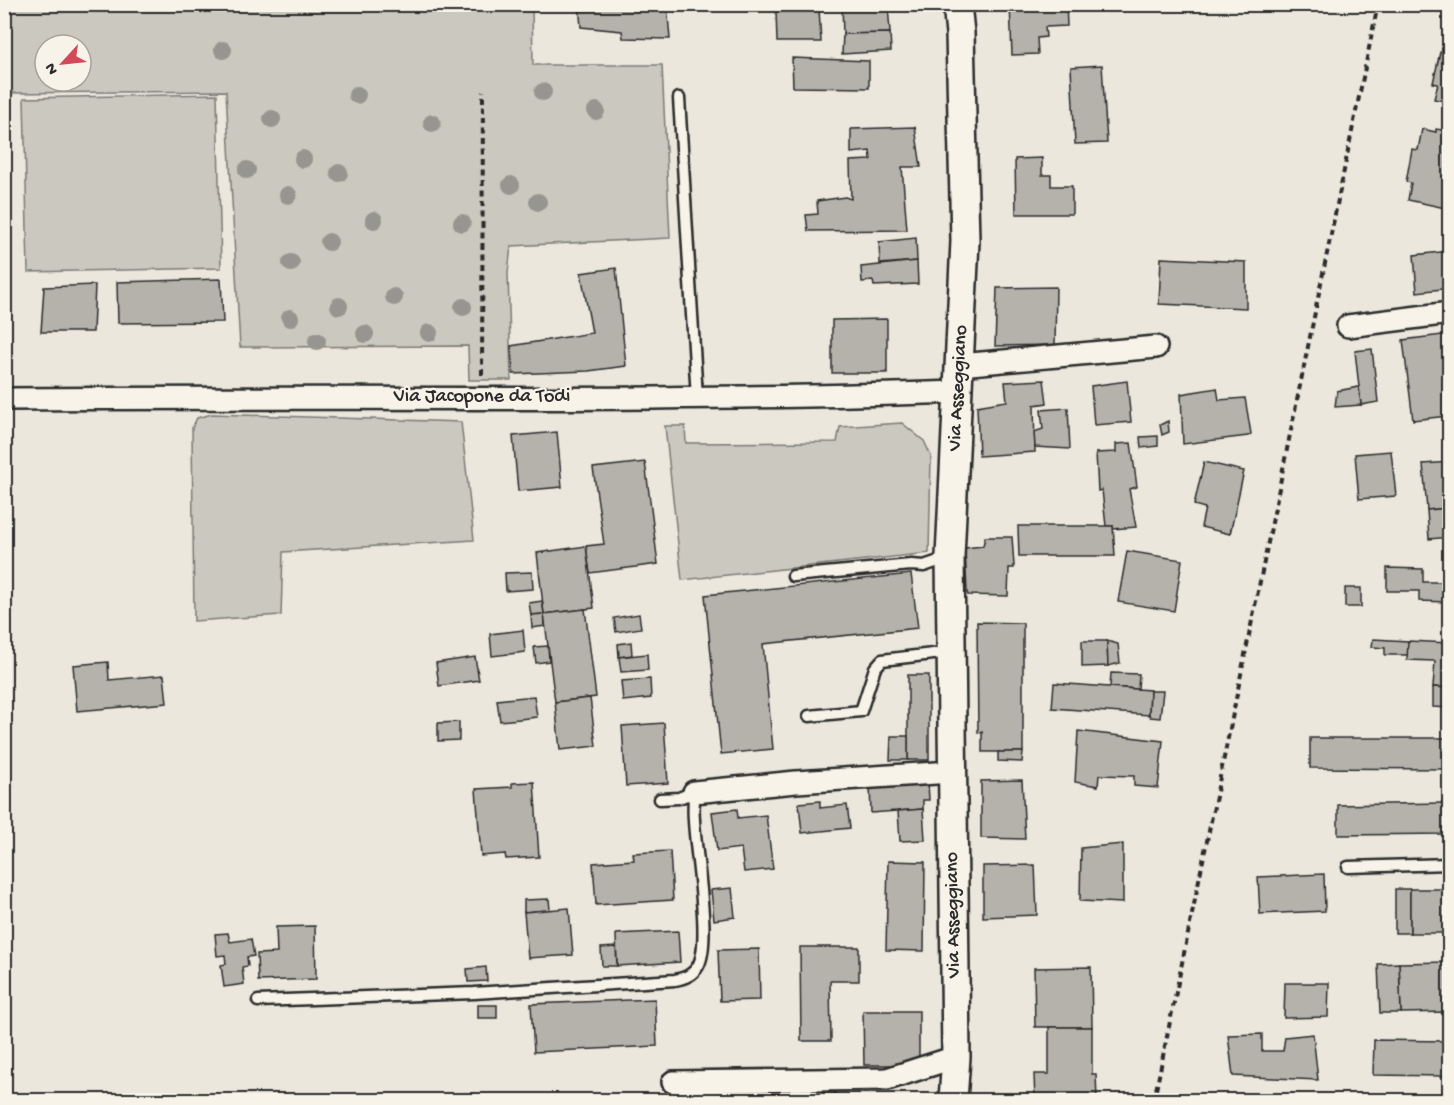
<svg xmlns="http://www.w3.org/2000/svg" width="1454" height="1105" font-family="'Gochi Hand',sans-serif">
<rect width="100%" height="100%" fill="#ebe7dd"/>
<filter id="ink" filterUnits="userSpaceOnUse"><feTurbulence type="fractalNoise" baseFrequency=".0167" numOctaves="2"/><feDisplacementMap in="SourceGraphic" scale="12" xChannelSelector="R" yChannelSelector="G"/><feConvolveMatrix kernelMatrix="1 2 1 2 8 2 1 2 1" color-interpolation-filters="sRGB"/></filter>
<g filter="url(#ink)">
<g fill="#cbc8bf" stroke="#7b7a75" stroke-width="1.5" fill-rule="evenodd">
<path d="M4,5H532L533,65H662L670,238L511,246L508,273L511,380H469L468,346L240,347L226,91L10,93ZM45,45H81V81H45Z"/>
<path d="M217,94L221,268L28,272L24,98Z"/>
<path d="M212,414L461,422L474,540L283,552L281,615L194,621L192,428L197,418Z"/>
<path d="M902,423L924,441L931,456L929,553L682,580L665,426H685L686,443L837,442L840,427Z"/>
</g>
<g fill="#b5b2ab" stroke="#2b2b2b" stroke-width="1.5">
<path d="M579,4H667L670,39L623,38L622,31L581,27Z"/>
<path d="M888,4L890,33L843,34L842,5Z"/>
<path d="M1010,4H1066L1067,26L1045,27L1046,37L1037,38L1038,54L1012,55Z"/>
<path d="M819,9L821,42H777L776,11Z"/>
<path d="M890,33L891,51L842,54L843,34Z"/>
<path d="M1450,37V102L1434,99L1438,84L1433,83L1440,52L1446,53Z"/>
<path d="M792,58L869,61V88L793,87Z"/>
<path d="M1102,65L1107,143L1075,144L1071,67Z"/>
<path d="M915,127L921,167H902L907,230L808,231L806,215L818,214L817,201L845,197L851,199L850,161L871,160L870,151L851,153V129Z"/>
<path d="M1422,129L1436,132V129L1450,131V209L1408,200L1411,183L1406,182L1412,149L1418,150Z"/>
<path d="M1042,158V175H1051V186H1072V214H1016L1015,159Z"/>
<path d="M916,238L917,261L880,264L879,242Z"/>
<path d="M1450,251V288L1417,292L1414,255Z"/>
<path d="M1161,258L1246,262V308L1159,304Z"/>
<path d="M917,261L918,284L874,286L873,281L862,282L861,267Z"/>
<path d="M616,268L626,366L588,371L513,374L511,346L592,333L581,273Z"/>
<path d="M221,279L223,322L118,323L117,282Z"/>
<path d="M95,285L93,332H41L44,287Z"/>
<path d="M1056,287L1055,345L995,346L997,288Z"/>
<path d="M887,319V373H832V320Z"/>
<path d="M1450,334V401L1445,402L1447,416L1413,420L1403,340Z"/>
<path d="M1372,349L1378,402L1361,405L1355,351Z"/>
<path d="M1044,380L1047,403L1034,405L1035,452L979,456L977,406L1007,401L1005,382Z"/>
<path d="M1127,381L1131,422L1094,425L1091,386Z"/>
<path d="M1359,387L1361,405L1335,407L1337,391Z"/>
<path d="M1217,388L1219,400L1245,398L1251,434L1248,436L1183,444L1181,394Z"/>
<path d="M1068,408L1070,449L1035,447L1034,432L1043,429L1041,410Z"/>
<path d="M1168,421L1169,432L1162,435L1160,425Z"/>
<path d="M557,432L562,487L518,491L513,436Z"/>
<path d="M1158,436V446L1141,448L1140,437Z"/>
<path d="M1131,443L1137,487L1129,489L1136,527L1113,529V526H1106L1102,490L1098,491L1096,453L1116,452V444Z"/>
<path d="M1391,451L1396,496L1359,499L1355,454Z"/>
<path d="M645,462L658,564L590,573L586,546L604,544L593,468Z"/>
<path d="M1204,462L1244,471L1230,534L1201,527L1205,508L1194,505Z"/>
<path d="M1450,462V508L1427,510L1423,464Z"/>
<path d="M1450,508V537L1429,539L1427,510Z"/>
<path d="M1018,526H1113L1115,556H1019Z"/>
<path d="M985,537H1012L1014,566V568H1009L1008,596L968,595L967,592L965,548L983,546Z"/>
<path d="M586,546L594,608L544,614L537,553Z"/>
<path d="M1127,551L1182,560L1174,611L1118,602Z"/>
<path d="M1443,557H1450V615H1447L1448,602L1419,601V591H1387V568L1423,569V582H1443Z"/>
<path d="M532,572L533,589L506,591L505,573Z"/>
<path d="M911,574L918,628L763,644L773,749L721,754L705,595Z"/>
<rect x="1345" y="588" width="16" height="19"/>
<path d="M542,601L544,614L531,615L529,603Z"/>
<path d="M585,609L596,697L555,702L544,614Z"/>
<path d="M544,614L545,626L532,628L531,615Z"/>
<path d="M639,614L641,628L616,632L614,618Z"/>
<path d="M977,622L1023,623V752H982V732L978,733Z"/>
<path d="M523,630L525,652L492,656L490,634Z"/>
<path d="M1373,639L1408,641V655H1385V648L1372,647Z"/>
<path d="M1082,641H1107L1108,666L1082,667Z"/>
<path d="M1107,641L1118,644L1120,663L1108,666Z"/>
<path d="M1408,641L1450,643V688L1433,687L1435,661L1407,660Z"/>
<path d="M631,642L632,655L619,657L618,644Z"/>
<path d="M548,646L549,661L536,663L534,647Z"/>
<path d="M647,654L648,670L621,672L619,657Z"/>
<path d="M475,657L479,680L439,686L436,663Z"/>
<path d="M108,662L109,680L164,675L167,703L77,711L73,665Z"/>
<path d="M1111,673L1139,674L1138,689L1110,687Z"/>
<rect x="908" y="675" width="21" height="85"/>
<path d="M650,679L651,698L623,701L621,681Z"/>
<path d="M1054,683L1150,690L1149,715L1052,708Z"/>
<path d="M1433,687L1450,688V708L1433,707Z"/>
<path d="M1150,691H1163L1160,718L1150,717L1149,714Z"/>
<path d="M534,696L537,717L500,721L497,700Z"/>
<path d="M590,698L596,746L560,750L555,702Z"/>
<path d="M459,722V740L438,741V723Z"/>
<path d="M664,723L668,783L626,786L622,726Z"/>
<path d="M1078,731L1163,741L1158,788L1134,786V776L1099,775L1098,786L1075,782Z"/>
<path d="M891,736H908V760H890Z"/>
<path d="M1310,738H1449V769L1310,768Z"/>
<path d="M998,752H1023L1022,762L998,761Z"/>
<path d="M1022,780L1025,839L981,838V781Z"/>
<path d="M534,782L539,857L506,859L505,854L481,856L476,789L512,787V783Z"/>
<path d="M928,783L929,800H923V809L871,813L870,786Z"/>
<path d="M820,801V808L847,805L850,828L802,833L799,803Z"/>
<path d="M1442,803H1450V834L1338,835V805Z"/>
<path d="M737,809L738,818L766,815L773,869L744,872L741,848L717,851L712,812Z"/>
<path d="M923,809L925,840L900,841L898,811Z"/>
<path d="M1123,844V903L1080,901L1081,848Z"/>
<path d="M670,851L673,900L596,905L593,863L634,860L633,853Z"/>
<path d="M888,861L925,862L924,951L886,950Z"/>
<path d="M1035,865L1037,915L983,917V866Z"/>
<path d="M1324,874L1325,911L1260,914L1258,877Z"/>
<path d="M732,888L735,917L714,920L711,890Z"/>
<rect x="1395" y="889" width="15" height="44"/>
<rect x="1410" y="889" width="37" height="44"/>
<path d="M549,899L550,910L524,912V900Z"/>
<path d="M569,908L573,955L528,958L524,912Z"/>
<path d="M315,926L316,979L258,981L257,954L277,953L276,927Z"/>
<path d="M678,931L680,962L617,966L616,934Z"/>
<path d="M228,933L230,942L251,939L254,956L247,957L248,966L242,967L244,984L224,987L221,965L226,964L225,955L217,956L215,934Z"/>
<path d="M616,947L617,966H602L601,948Z"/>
<path d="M800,947H859V981H830L831,1041H801Z"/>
<path d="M759,949L760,1000L720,1001L718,950Z"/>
<path d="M1448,962L1449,1012L1401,1013L1399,963Z"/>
<path d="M1399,963L1401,1013H1380L1378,964Z"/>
<path d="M486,967L487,981L468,982L467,969Z"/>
<path d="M1091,967L1092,1027H1035L1034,968Z"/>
<path d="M1285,983H1329L1328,1017L1284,1018Z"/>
<path d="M655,999L657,1046L534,1052L531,1004Z"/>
<rect x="478" y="1005" width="19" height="13"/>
<path d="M863,1011H919V1065H864Z"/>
<path d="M1049,1027H1092V1074H1096L1097,1100H1035L1034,1074H1049Z"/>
<path d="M1262,1034V1051H1283L1285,1037L1313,1034L1318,1080L1233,1076L1228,1035Z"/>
<path d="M1374,1040L1447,1041L1446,1076L1373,1075Z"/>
<path d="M821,1088V1093L834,1092L838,1100H711L714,1096H758L760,1091Z"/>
</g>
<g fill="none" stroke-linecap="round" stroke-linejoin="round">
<g stroke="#2b2b2b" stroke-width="15">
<g id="service">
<path d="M679,98L697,398"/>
<path d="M793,576L911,565L924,566L950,557"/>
<path d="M809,716L861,711L875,668L882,660L950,652"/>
<path d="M1348,867L1450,864"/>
<path d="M258,1001L474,993L675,980C685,978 693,975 698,966C712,942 695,852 694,820C693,811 694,802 694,792L679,798L660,799"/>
</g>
</g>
<g stroke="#2b2b2b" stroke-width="26">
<g id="minor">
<path d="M1348,326L1450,313"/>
<path d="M960,365L1156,347"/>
<path d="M4,399C323,396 641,403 959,392"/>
<path d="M694,792L796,782L952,772"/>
<path d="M673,1082L887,1079L956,1057"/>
</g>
</g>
<g stroke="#2b2b2b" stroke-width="32">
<path id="tertiary" d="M953,1100L956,1057L950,557L965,241L960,33L957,4"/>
</g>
<g stroke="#2b2b2b" stroke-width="4" stroke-dasharray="6 4.5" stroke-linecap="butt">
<path d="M482,375L483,91"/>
<path d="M1154,1100L1378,4"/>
</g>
<use href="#service" stroke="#f7f3e8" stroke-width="10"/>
<use href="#minor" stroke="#f7f3e8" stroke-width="21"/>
<use href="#tertiary" stroke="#f7f3e8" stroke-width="27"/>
</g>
<g fill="#97958f">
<circle cx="223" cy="50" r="9"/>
<circle cx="543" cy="92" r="9"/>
<circle cx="357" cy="95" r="9"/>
<circle cx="596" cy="111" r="9"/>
<circle cx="272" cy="119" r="9"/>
<circle cx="432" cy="123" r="9"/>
<circle cx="303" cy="159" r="9"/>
<circle cx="247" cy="170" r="9"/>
<circle cx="339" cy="173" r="9"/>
<circle cx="511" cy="185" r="9"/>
<circle cx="288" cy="195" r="9"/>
<circle cx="538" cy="202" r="9"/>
<circle cx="374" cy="220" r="9"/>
<circle cx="462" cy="223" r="9"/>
<circle cx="329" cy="242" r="9"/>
<circle cx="291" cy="263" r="9"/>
<circle cx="394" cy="297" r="9"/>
<circle cx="339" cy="306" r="9"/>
<circle cx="463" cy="307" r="9"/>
<circle cx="290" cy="318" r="9"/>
<circle cx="429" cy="333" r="9"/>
<circle cx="365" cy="334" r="9"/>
<circle cx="317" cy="341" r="9"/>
</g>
</g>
<g text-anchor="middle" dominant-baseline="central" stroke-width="4.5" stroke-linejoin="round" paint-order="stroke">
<g font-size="20" fill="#2b2b2b" stroke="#f7f3e8">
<text transform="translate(959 388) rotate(-87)">Via Asseggiano</text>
<text x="482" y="397">Via Jacopone da Todi</text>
<text transform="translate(954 915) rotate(-91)">Via Asseggiano</text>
</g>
</g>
<rect width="1454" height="1105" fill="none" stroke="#f7f3e8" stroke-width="24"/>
<rect x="12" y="12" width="1430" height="1081" fill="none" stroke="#2b2b2b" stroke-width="2" filter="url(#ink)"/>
<g transform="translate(63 63) rotate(243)"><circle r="28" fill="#f7f3e8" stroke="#a5a39c" stroke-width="1.5"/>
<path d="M0-4.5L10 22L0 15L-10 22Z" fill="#d1495b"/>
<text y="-9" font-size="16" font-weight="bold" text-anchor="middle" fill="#2b2b2b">N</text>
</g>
</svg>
